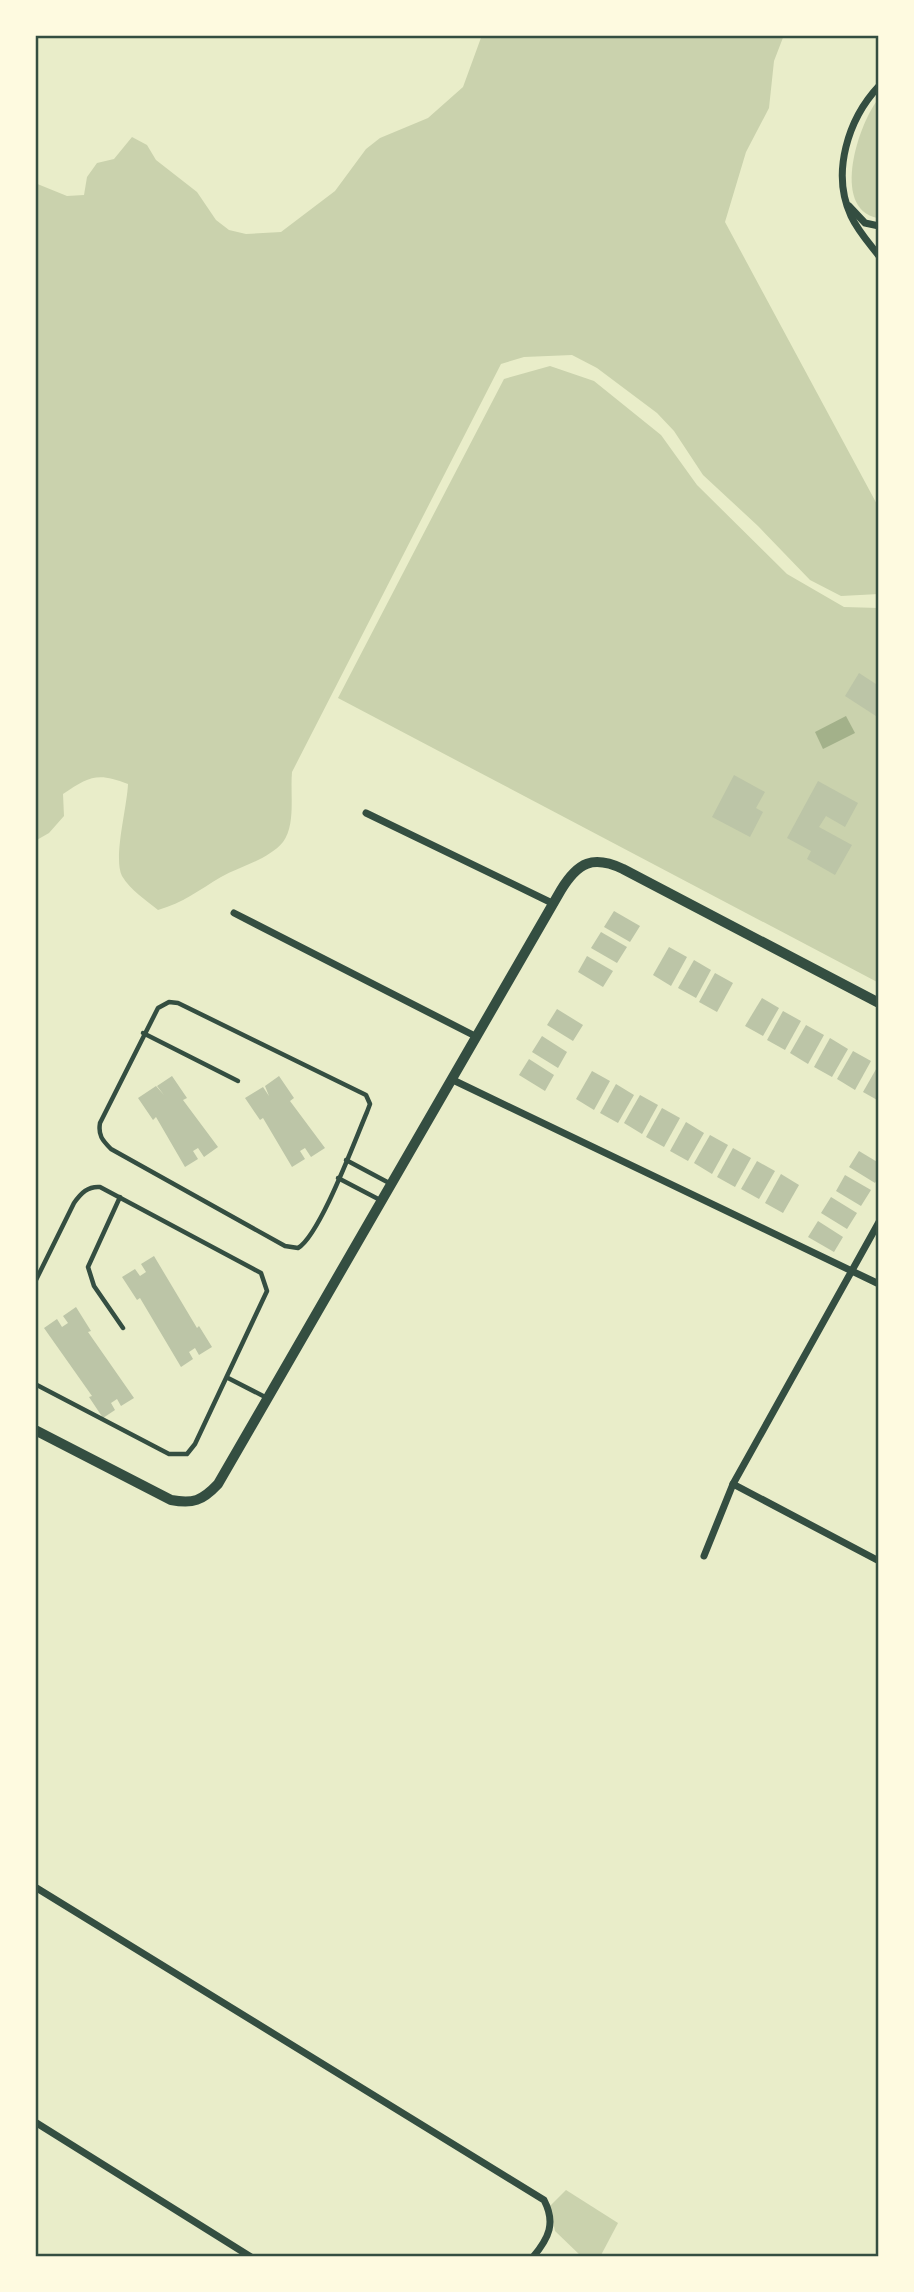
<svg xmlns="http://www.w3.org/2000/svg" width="914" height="2292" font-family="'Nunito Sans',sans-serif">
<rect width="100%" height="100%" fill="#e9edc9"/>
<g fill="#cad2ad">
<path d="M482,35H784L774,61L769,108L746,152L725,222L879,508V594L841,596L810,580L758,526L703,475L674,431L657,413L597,368L572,355L524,357L501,364L292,772C290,793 296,825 283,842C268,860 240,866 221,877C199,890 183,903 158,910C146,900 130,890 122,876C113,858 127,808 128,784C98,772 89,776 63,794L64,816L49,833L35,841V183L67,196L84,195L87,177L97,163L114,159L132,137L147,145L156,160L197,192L216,220L229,230L246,234L281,232L335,191L366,149L380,138L428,118L463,87Z"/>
<path d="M879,98V218H877C830,208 859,122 879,98Z"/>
<path d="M550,366L594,381L661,435L697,485L787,574L844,607L879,608V983L338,698L504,379Z"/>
<path d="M566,2190L618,2223L600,2257H582L555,2231L550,2206Z"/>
</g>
<path fill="#a3b18a" d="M846,716L855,733L823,749L815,732Z"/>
<g fill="#bcc5a7">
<path d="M859,673L879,686V718L845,696Z"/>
<path d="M734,775L765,792L756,808L763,812L750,837L712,817Z"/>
<path d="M818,781L858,803L845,827L826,816L819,827L852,845L835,875L807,859L811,851L787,838Z"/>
<path d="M614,911L640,926L630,942L604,927Z"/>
<path d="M601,932L627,947L617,963L591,948Z"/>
<path d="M669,947L687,957L671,986L653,975Z"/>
<path d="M587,956L613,971L603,987L578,972Z"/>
<path d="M694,960L711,970L696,998L678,988Z"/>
<path d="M715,973L733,983L717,1012L699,1002Z"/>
<path d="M762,998L779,1008L763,1036L745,1026Z"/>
<path d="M557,1009L583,1025L573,1041L547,1025Z"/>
<path d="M783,1011L801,1021L785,1050L767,1040Z"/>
<path d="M806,1025L824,1035L808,1064L790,1053Z"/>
<path d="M542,1036L567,1052L558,1068L532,1052Z"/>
<path d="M830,1038L848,1049L832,1077L814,1067Z"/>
<path d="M853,1051L871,1061L855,1090L837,1079Z"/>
<path d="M529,1059L554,1075L545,1091L519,1075Z"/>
<path d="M879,1064V1101L863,1092Z"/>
<path d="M592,1071L610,1081L594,1110L576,1099Z"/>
<path d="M172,1076L187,1098L183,1100L218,1147L204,1157L198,1148L193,1151L198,1159L185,1167L156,1117L153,1120L138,1098L156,1086L164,1095L157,1086Z"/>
<path d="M279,1076L294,1098L290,1101L325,1148L311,1157L305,1148L300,1151L305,1159L292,1167L263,1118L260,1120L245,1098L263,1087L269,1096L265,1086Z"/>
<path d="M616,1084L634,1095L618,1123L600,1113Z"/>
<path d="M640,1095L658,1105L642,1134L624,1123Z"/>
<path d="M662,1108L680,1118L664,1147L646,1137Z"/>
<path d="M686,1122L704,1133L688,1161L670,1151Z"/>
<path d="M710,1135L728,1145L712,1174L694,1163Z"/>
<path d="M733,1148L751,1158L735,1187L717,1177Z"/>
<path d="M859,1151L879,1163V1176L875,1183L849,1167Z"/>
<path d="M757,1161L775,1171L759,1199L741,1189Z"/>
<path d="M781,1174L799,1185L783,1213L765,1203Z"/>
<path d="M845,1175L871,1190L861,1206L836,1191Z"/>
<path d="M831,1197L857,1213L847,1229L821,1213Z"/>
<path d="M818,1221L843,1237L834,1252L808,1237Z"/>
<path d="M154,1256L197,1328L199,1326L212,1347L199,1355L195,1348L189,1352L193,1359L181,1367L140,1298L137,1300L122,1277L135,1269L140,1276L146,1272L141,1264Z"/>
<path d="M76,1307L91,1331L88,1332L134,1398L121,1406L117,1399L111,1403L115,1410L103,1418L89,1397L92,1396L44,1328L57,1319L62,1327L68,1323L63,1316Z"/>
</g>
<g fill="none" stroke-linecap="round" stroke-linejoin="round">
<g stroke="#344e41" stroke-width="4.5">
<path d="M169,1002L178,1003L366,1095L370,1104L367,1112C355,1140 320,1235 298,1248L285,1246L111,1149C102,1140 98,1135 100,1123L158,1008Z"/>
<path d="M143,1033L238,1081"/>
<path d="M346,1160L391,1184"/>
<path d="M338,1178L382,1201"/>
<path d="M120,1197L88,1267L94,1286L123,1328"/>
<path d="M35,1282L74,1203C81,1193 88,1186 100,1187L261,1273L267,1291L195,1444L187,1454H169L35,1384"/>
<path d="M228,1378L267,1398"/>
</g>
<g stroke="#344e41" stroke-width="7">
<path d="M879,86C848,119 831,173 851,216C858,231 869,243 879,256"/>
<path d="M849,206L865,223L879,226"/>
<path d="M366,813L554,904"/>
<path d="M234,913L477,1037"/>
<path d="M453,1080L879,1284"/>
<path d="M733,1484L879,1561"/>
<path d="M704,1556L733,1484L879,1222"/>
<path d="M35,1887L544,2200C556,2223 549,2238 533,2257"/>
<path d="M35,2122L251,2257"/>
</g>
<path stroke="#344e41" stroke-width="10" d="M35,1430L171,1500C193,1504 202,1501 218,1484L561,890C578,862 593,855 623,869L879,1003"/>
</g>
<rect width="914" height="2292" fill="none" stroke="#fefae0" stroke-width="74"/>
<rect x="37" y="37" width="840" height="2218" fill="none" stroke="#344e41" stroke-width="2.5"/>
</svg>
